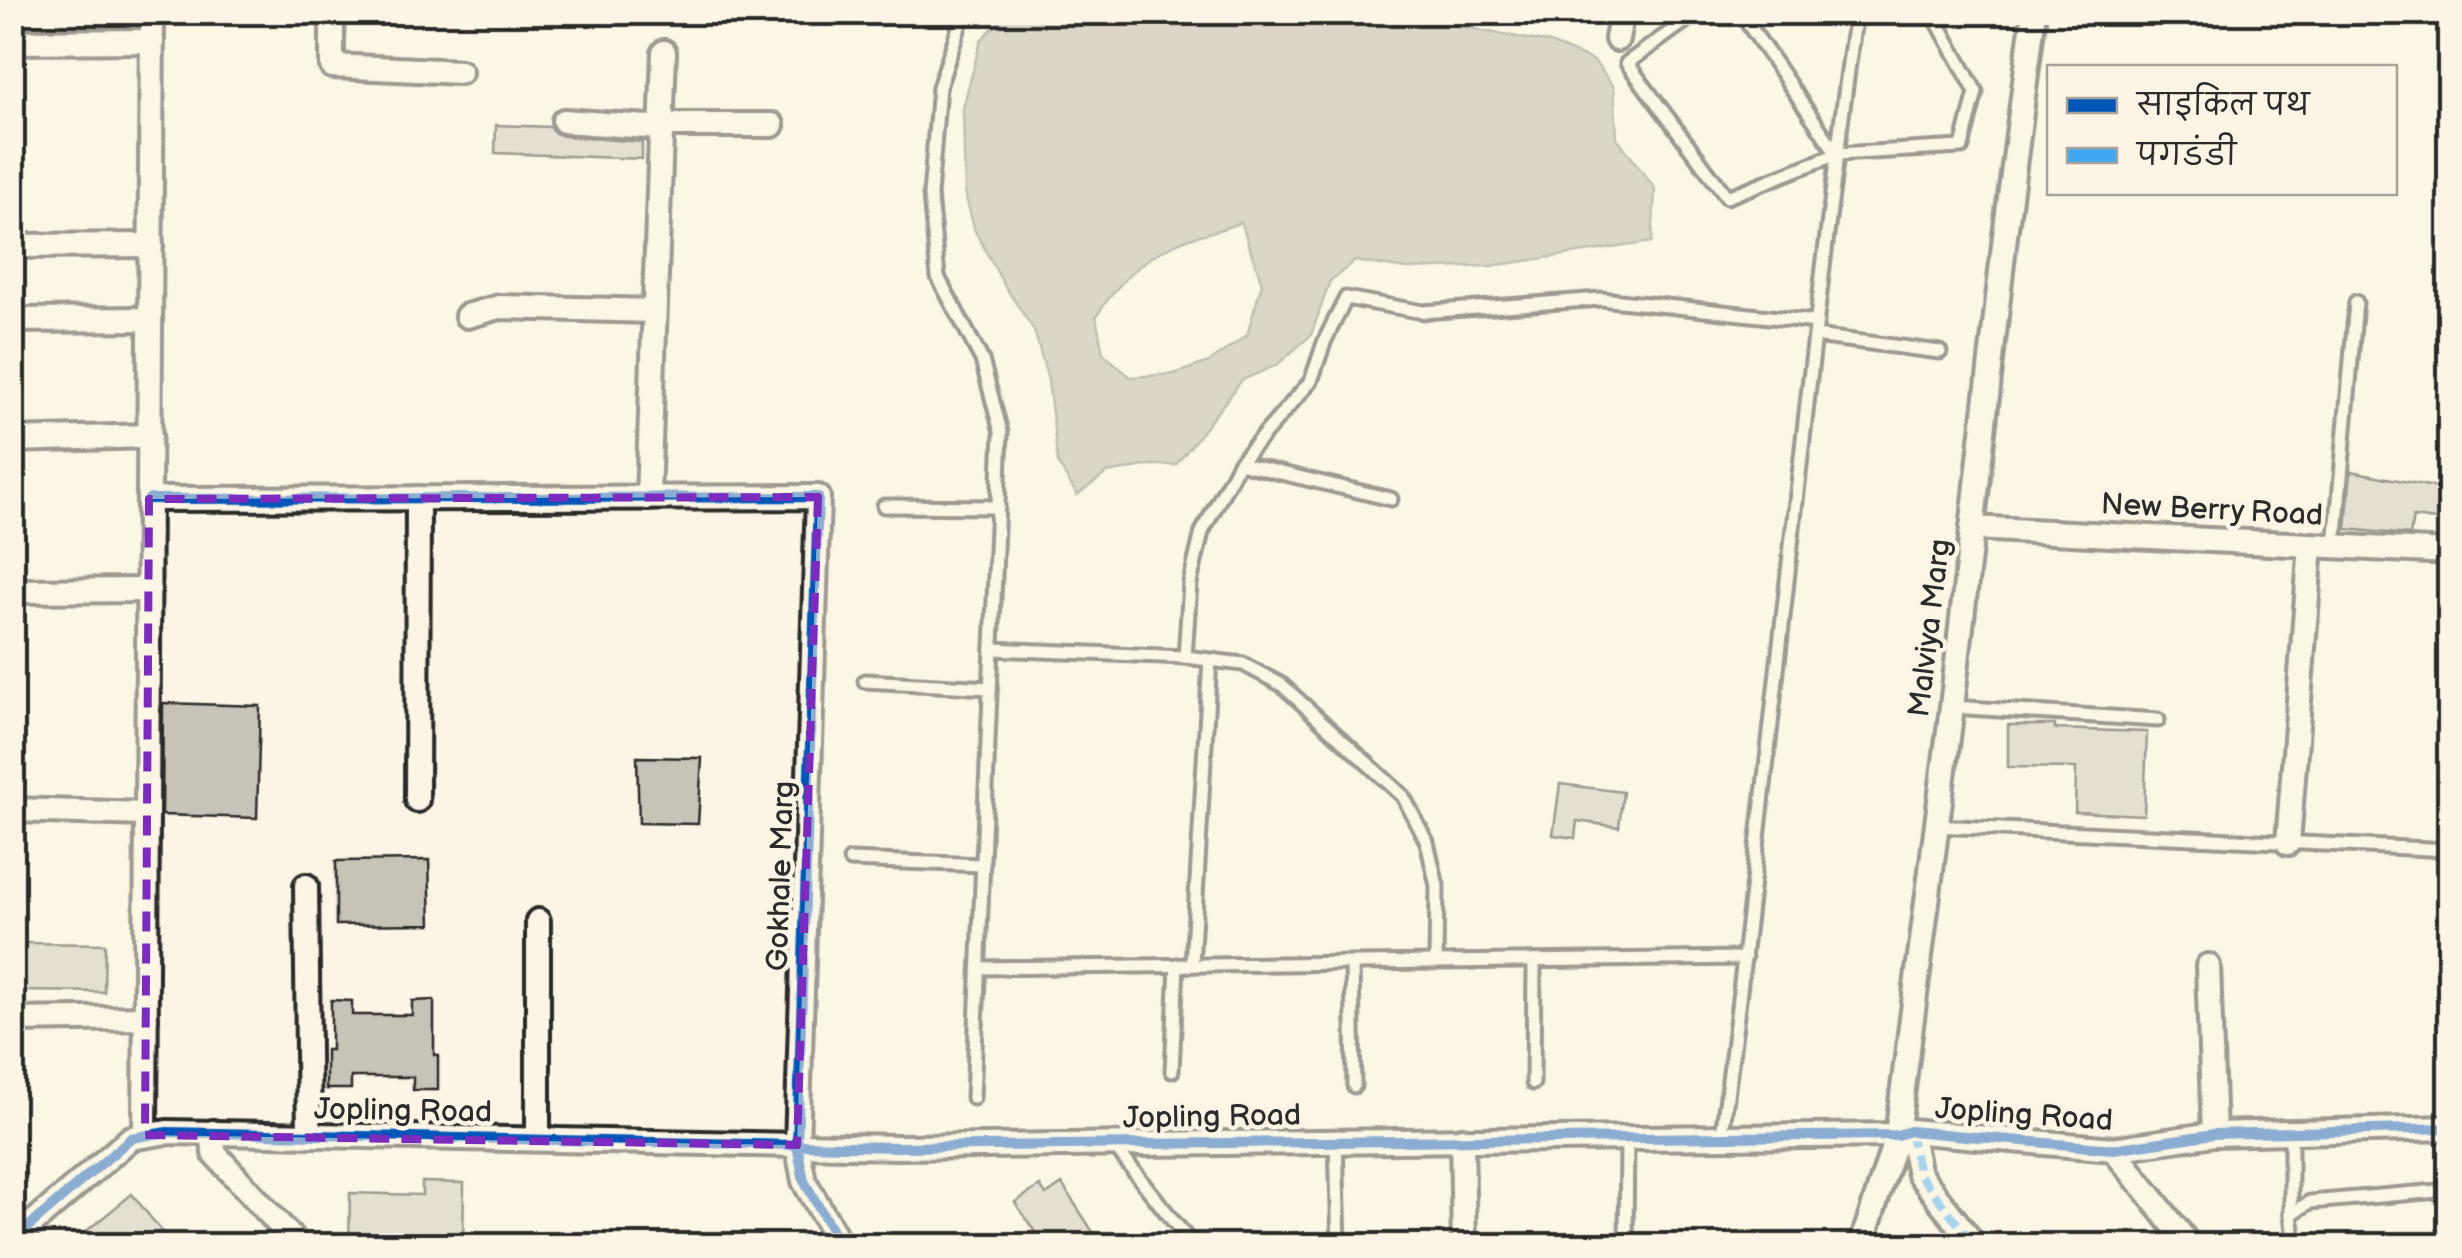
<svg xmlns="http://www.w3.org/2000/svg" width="2462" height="1258" font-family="'Balsamiq Sans','Playpen Sans Deva',sans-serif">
<rect width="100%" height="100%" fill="#fcf5e5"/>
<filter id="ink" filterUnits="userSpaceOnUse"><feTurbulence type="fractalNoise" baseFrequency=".01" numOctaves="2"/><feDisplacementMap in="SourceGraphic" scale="20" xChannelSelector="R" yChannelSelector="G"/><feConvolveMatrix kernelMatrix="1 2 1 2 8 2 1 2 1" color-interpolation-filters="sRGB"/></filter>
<g filter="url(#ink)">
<path fill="#b4b0a5" stroke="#7d7b74" stroke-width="2.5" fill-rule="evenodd" d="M1008,13L1400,12L1451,25L1550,43L1594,61L1614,87L1617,138L1655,189L1652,242L1491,266L1406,269L1355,261L1330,281L1311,335L1277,365L1242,380L1176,465H1150L1107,473L1077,495L1058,463L1048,380L1034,330L1004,285L975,231L965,194L963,108L981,40ZM1241,222L1262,283L1247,335L1209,362L1174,374L1130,377L1103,353L1096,317C1118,281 1146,254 1187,239C1205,233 1223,230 1241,222Z"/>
<g fill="#c8c3b7" stroke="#2b2b2b" stroke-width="2.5">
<path d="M496,125L550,127L555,133L563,136L642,142V159L495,153Z"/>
<path d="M2351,471L2450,490V522L2413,517L2410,535L2346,529Z"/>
<path d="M163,703L260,706L257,818L162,815Z"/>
<path d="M2008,725H2055V729L2147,732L2144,815L2075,812L2076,768L2008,767Z"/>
<path d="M637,757L702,758L698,824L639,823Z"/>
<path d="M1560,784L1623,792L1619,827L1577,821L1575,838L1553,835Z"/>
<path d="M429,860L431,924L336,925V861Z"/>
<path d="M12,943L105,944L104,992L12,991Z"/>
<path d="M331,1000L352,1001V1015H412V1001L434,1000V1055H438V1090H413V1077H351V1089H326V1050H331Z"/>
<path d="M422,1182L464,1183L463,1246H349L350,1193L422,1195Z"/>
<path d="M1062,1184L1102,1246H1044L1015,1202L1040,1186L1046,1195Z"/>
<path d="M132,1194L173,1246H68Z"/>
</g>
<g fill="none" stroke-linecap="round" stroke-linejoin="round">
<g stroke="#2b2b2b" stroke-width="19">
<g id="service">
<path d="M964,12L939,87L930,195L938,277L982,360L1001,432L973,1098"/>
<path d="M1698,12L1627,63L1727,197L1837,154L1962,147L1976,92L1932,12"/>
<path d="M1740,12L1837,154"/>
<path d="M1815,336L1940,352"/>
<path d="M1239,463L1391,499"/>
<path d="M884,506L998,507"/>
<path d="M2335,546L2356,302"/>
<path d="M992,649L1185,657L1243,664L1282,685L1403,796L1427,842L1437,886L1436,962"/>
<path d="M1185,657L1190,583L1202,532L1239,463L1311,381L1325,340L1346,298L1423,312L1601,299L1817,322"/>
<path d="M865,681L990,688"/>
<path d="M1952,707L2158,720"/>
<path d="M1936,826L2450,850"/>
<path d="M850,860L983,865"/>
<path d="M1352,963L1354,1086"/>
<path d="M1192,965L1210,660"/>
<path d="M979,968L1745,958"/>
<path d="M1172,1071L1177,965"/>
<path d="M1533,1083L1534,961"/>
<path d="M2291,1133V1214"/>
<path d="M1722,1135C1771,761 1804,386 1856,12"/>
<path d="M1336,1140L1339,1246"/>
<path d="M1115,1147L1193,1246"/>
<path d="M1626,1246L1627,1137"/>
<path d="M2295,1246L2291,1214L2310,1202L2450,1190"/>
</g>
</g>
<g stroke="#2b2b2b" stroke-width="30">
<g id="minor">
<path d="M332,12V66L460,72"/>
<path d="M1617,39L1622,12"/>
<path d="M12,42L152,41"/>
<path d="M564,121L661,128L665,125H772"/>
<path d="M12,246L151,245"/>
<path d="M467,316L499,307L654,311"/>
<path d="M12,320L150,319"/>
<path d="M12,440L150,436"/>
<path d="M648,498L664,52"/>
<path d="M149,499L818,497L797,1145L804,1181L841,1246"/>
<path d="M1972,528L2450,552"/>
<path d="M12,591L149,590"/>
<path d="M417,800L418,498"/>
<path d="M12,810L147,814"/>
<path d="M2288,843L2311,545"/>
<path d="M306,886L309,1135"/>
<path d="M2208,966L2214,1134"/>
<path d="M12,1020L146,1018"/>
<path d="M1910,1131L1919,1174L1975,1246"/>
<path d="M213,1132L214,1153L299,1246"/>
<path d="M145,1135L152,12"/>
<path d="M538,1139V921"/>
<path d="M1462,1139L1464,1246"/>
<path d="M2113,1149L2190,1246"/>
<path d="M12,1241L131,1138L167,1132L897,1147L1897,1135L1910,1131L2113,1149L2214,1134L2450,1128"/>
<path d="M1861,1246L1897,1135L1952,707L2005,236L2034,12"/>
</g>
</g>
<use href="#service" stroke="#fcf5e5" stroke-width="11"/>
<use href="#minor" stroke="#fcf5e5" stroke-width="22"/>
<path stroke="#3fa9f5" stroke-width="8" stroke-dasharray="15 8" stroke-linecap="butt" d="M1910,1131L1919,1174L1975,1246"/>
<g stroke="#fcf5e5" stroke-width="16">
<g id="cycleway">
<path d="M149,499L818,497L797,1145L804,1181L841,1246"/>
<path d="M12,1241L131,1138L167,1132L897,1147L1897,1135L1910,1131L2113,1149L2214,1134L2450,1128"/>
</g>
</g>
<use href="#cycleway" stroke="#0057b8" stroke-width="10"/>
</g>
</g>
<path d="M0 0H2462V1258H0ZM818,497L797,1145L145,1135L149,499Z" fill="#fcf5e5" fill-opacity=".55" fill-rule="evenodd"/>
<path fill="none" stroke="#7b2cbf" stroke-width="8" stroke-dasharray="20 12" stroke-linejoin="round" d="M818,497L797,1145L145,1135L149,499Z"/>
<g text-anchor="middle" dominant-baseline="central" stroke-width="9" stroke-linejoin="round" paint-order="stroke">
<g font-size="30" fill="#2b2b2b" stroke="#fcf5e5">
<text transform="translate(2212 510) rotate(3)">New Berry Road</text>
<text transform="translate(1930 628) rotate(-83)">Malviya Marg</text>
<text transform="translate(781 876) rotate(-88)">Gokhale Marg</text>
<text transform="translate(403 1111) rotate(1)">Jopling Road</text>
<text transform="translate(2024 1115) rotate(4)">Jopling Road</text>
<text transform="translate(1212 1117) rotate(-1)">Jopling Road</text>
</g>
</g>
<rect width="2462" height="1258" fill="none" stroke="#fcf5e5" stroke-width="50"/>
<rect x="25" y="25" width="2412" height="1208" fill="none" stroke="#2b2b2b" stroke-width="4" filter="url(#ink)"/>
<rect x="2047" y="65" width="350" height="130" fill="#fcf5e5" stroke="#a8a49b" stroke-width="2.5"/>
<rect x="2067" y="98" width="50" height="15" fill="#0057b8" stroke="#a8a49b" stroke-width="2.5"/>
<text x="2137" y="115" font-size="30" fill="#2b2b2b">साइकिल पथ</text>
<rect x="2067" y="148" width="50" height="15" fill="#3fa9f5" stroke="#a8a49b" stroke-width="2.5"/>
<text x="2137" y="165" font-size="30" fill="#2b2b2b">पगडंडी</text>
</svg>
